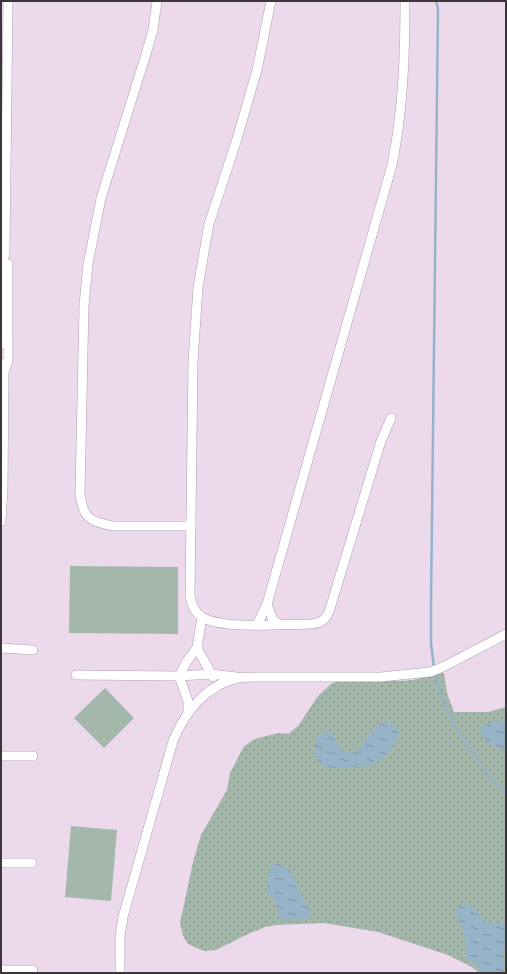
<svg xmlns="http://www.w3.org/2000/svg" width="507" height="974" font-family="'PT Serif',serif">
<defs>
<pattern id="grass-dots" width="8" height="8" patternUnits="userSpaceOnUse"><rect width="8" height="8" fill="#a4b7ab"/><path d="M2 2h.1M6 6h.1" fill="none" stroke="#87968c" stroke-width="1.8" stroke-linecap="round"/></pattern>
<pattern id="water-ripples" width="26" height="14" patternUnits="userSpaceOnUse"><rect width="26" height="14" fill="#96b3c7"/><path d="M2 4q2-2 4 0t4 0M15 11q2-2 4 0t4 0" fill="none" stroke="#7c92a3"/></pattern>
</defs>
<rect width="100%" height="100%" fill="#ecdaec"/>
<path fill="url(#grass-dots)" d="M444,673L447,693L454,712H488L506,707V973H479L472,967L448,955L378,932L324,923L277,925L265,927L246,935L216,950L204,951L188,944L183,936L180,923L193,862L201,835L227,790L230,773L244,746L255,739L266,736L279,733L288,734L298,726L318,696L332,683L341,681H400L413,680Z"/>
<g fill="#a4b7ab">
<path d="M70,566L178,567V634L69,633Z"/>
<path d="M105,688L134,718L104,748L74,718Z"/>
<path d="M71,826L117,830L111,901L65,897Z"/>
</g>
<g fill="url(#water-ripples)">
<path d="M385,722C392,722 399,727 399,734C388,763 369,769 340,768C333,768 326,768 320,763C311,754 315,727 331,733L337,742L340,750C363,762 368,726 385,722Z"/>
<path d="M494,722H506V748L499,749C487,742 469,726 494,722Z"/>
<path d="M273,864C291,861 296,884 301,896C304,901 310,907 310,912C311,914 310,916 309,917C304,921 287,921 281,920C276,915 278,909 275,902C274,898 269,896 268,892C266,886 269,868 273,864Z"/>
<path d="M463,904C483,903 476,931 506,922V945L504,951V973H484L474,963L466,958V946L463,929L455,912L457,908Z"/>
</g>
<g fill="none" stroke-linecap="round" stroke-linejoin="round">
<g stroke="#96b3c7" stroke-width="2.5">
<path d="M434,668L431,643V602L438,8L436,1"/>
<path d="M435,673C442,715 477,763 506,794"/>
</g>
<g stroke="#af9fb0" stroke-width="10">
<g id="street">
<path d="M157,1L153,30L147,51L101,198L88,264L84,305L80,494C83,518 90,522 113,526H191"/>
<path d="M271,1L257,70L236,142L209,224L198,287L193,362L190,596C192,605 194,612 202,617C223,630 286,624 312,624C321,623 325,620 329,612L381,441L391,418"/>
<path d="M1,344L2,267L5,253L8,1"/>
<path d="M1,363L4,372L8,361V264"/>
<path d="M1,521L3,490L4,372"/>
<path d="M267,604L273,620L279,624"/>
<path d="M257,625L267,604L392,165C403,111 405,57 405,1"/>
<path d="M1,648L33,650"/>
<path d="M197,648L213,677"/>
<path d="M76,675L179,676L211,674L236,677"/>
<path d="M188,713V701L179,676L187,661L197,648L202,617"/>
<path d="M1,756H33"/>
<path d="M1,863H32"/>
<path d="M1,970H33"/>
<path d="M120,973V936L123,917L173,741C185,712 206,685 238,678C244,677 251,677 257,677H381L430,672L443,667L506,634"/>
</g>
</g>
<use href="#street" stroke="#fff" stroke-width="9"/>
</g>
<rect width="507" height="974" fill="none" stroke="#3c353c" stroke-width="4"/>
</svg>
